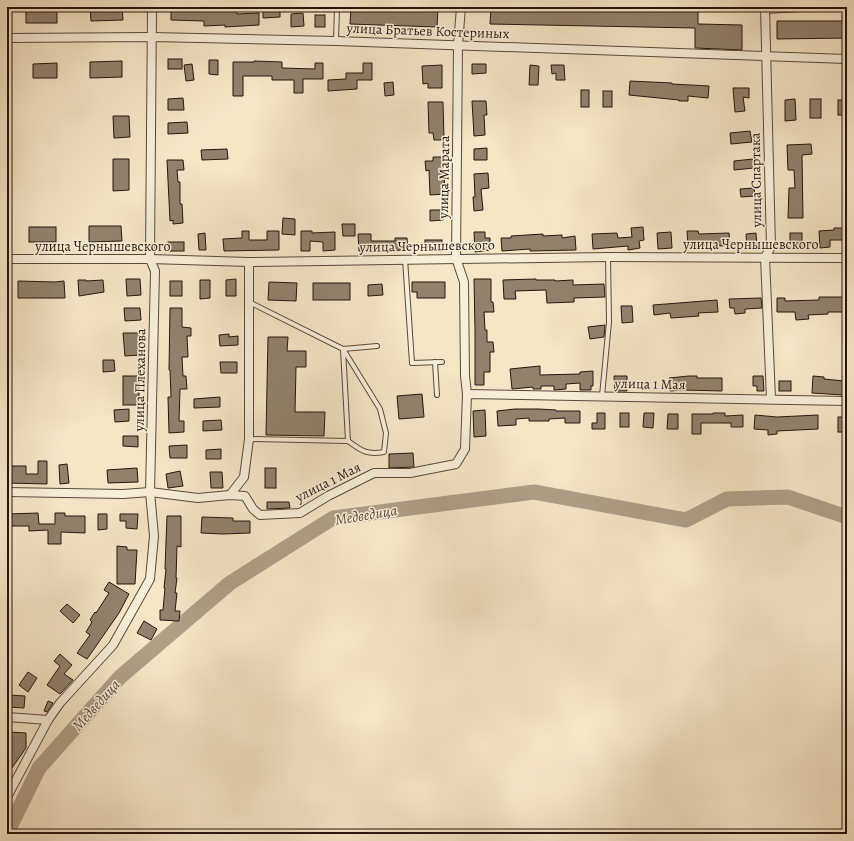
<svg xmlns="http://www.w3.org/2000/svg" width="854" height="841" font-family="Alegreya,serif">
<rect width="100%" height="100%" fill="#f5e6c6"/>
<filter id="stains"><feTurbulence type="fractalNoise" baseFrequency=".005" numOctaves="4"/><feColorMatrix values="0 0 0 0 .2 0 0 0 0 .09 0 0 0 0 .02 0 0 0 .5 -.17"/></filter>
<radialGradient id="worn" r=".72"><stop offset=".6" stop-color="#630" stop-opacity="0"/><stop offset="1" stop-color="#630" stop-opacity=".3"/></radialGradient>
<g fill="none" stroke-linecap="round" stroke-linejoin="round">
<path stroke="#ae9f87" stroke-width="15" d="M7,833L39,768L120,677L230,583L333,518L534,492L686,520L727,499L788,497L847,517"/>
</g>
<g fill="#91826e" stroke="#25150e">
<rect x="26" y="7" width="31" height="16"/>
<path d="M90,7H122L123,20L91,21Z"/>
<path d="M213,7V9L236,8L237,14L259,13V25L225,27V25L204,26V21L171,20V8L203,10V8Z"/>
<path d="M263,7H280V17L263,18Z"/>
<path d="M351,7L438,9L437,27L350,24Z"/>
<path d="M491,7L698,11V24L742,25V50L695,48V28L490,24Z"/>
<path d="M303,13L304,26L291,27V14Z"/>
<rect x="315" y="15" width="10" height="12"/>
<path d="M777,21H847V38L777,39Z"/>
<rect x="168" y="59" width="14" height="10"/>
<path d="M209,60H218V75L209,74Z"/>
<path d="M122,61V77L90,78V62Z"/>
<path d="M254,61L282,62V68L315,69V63H323V79H303V93H294V80H272V76H243V96H233V62H254Z"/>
<path d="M57,63V78H33V64Z"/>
<path d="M363,63H372V80H357V89L328,91V80L346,79V73H363Z"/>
<path d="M192,64L194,80L186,81L184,65Z"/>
<path d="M472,64H486V73L472,74Z"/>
<path d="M442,65V88H428V83L423,84L422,66Z"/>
<path d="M530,65L539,66L538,85H529Z"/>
<path d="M551,65H564L565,80H556V73L552,74Z"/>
<path d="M630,81L672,83V84L709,86L708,98L688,96V101H679V100L629,95Z"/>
<path d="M393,82L394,95L385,96L384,83Z"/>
<path d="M733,88H749V98L743,97L745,111L735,112Z"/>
<rect x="581" y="90" width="8" height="17"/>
<rect x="603" y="91" width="9" height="16"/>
<path d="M183,98L184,110H168V99Z"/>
<path d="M795,99L796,120L785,121V100Z"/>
<rect x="810" y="99" width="11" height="19"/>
<rect x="838" y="100" width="9" height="15"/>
<path d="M472,101H486L487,115H484L485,135L474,136Z"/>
<path d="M428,102H443L444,140H434L433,133H429Z"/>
<path d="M113,116H129L130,137L114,138Z"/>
<path d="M187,122L188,133L168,134V123Z"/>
<path d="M750,131L752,142L731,144L730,133Z"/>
<path d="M811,144L812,154L802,155L803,218H788L789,188H795L794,170H788L787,145Z"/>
<path d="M487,148V160H474V149Z"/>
<path d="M227,149L228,159L202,160L201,150Z"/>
<path d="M433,157H443L445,194L430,195L429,170L426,171L425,161H433Z"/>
<path d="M113,159H129V190L113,191Z"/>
<path d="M753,159L754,168L734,170V161Z"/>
<path d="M167,160H183L184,170H177L178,182H180V204H182L183,223L173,224V220L170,221Z"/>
<path d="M488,173L489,188L481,189L483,210L474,211L473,197H475L474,174Z"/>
<path d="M754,188L755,196L741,197L740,189Z"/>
<path d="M430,210H443V220L430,221Z"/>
<path d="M283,218L295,219V235L282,234Z"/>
<path d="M342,224H355V236H343Z"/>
<path d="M89,226H121L122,241L89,242Z"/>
<rect x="29" y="227" width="27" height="15"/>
<path d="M643,227L644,240L639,241L640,248L628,250V246L593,249L592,234L617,233L618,238L632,237L631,228Z"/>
<path d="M834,228H845L846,240H830V247L820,248L819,231L834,230Z"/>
<path d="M242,231H249V240H267V231H279V250L224,251L223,239L242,238Z"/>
<path d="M301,231H312V233L335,232V250L323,251V242L310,241V251H301Z"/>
<path d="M687,231H698L699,234L729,233L730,245L692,249V245H688Z"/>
<path d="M474,232H485V238H490V250L475,252Z"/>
<path d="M671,232L672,248L658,249L657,233Z"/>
<path d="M205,233L206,250H199L198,234Z"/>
<path d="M756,233L757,247L747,248L746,234Z"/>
<rect x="790" y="233" width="12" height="14"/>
<path d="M358,234H371V241H395V238H407L408,250L359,251Z"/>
<path d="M543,234V236L562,235V238L575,236L576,250L530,251V249L502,251L501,238H511V236Z"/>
<rect x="425" y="240" width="17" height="11"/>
<rect x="168" y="242" width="16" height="9"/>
<path d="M126,279H140L141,295L127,296Z"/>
<path d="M236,279V296H226V280Z"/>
<path d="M474,279H491V302H493L494,312H484L485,330H487V342H493L494,352H490V372H484V385H475V330Z"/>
<path d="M536,279V280H555V281L573,280V285L604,284L605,297L574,298V302L547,303L546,290L515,291L516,299H504L503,280Z"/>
<path d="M78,280H86V281L103,280L104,292L79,296Z"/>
<path d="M200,280H210V298L200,299Z"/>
<path d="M18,281L55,282L64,281L65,298H18Z"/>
<rect x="170" y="281" width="12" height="15"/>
<path d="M269,282L297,283L296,301L268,300Z"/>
<path d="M412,282H445V298H417V292H412Z"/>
<rect x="313" y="283" width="37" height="17"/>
<path d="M382,284L383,295L368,296V285Z"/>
<path d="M819,297H846V312H828V314L808,315L809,319L796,320L795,312H777V298H785V301L819,300Z"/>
<path d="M761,298L762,308L745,309V313L735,314L734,308H730L729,299Z"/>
<path d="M717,300L718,312L698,313L699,316L671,318L670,313L654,315L653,305Z"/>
<path d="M621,306H632L633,322L622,323Z"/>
<path d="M124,308H140L141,320L125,321Z"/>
<path d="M170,308H182V327L191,328V336H187L188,357H182L183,376H186L187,389H180L179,421H184V432L169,433L168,397H171L170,370H169Z"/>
<path d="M605,325L604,337L590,339L588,327Z"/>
<path d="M123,333H139L140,355L125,356Z"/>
<path d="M229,334V337L238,336V345L220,346L219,335Z"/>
<path d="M268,337H288L287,351H306V367H296L295,412H325L324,436L266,435Z"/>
<path d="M103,360H114L115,371L103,372Z"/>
<path d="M220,362H237V373H221Z"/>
<path d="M540,366V375L580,374V372L593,371V386H591V390H580V383L566,384V389L554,390V386H541V389H533V387L512,389L510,369Z"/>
<rect x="123" y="376" width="16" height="29"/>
<path d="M614,376H627V391H615Z"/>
<path d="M689,376H697V378H722V391L683,390L670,391L669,378Z"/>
<path d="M753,376H763L764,391H757V386H753Z"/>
<path d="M813,376L824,377V379L844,381L843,395L812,393Z"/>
<rect x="779" y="381" width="12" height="10"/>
<path d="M422,394L424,417L399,419L397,396Z"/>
<path d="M220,397V407L194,408V399Z"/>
<path d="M129,409V421L115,422L114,410Z"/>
<path d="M515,409H539L556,410V411H580V423H565V418L549,419V421H529V418L516,419V425L498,426L497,411Z"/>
<path d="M485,410L486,436L474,437L473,411Z"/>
<path d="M597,413H605V429H592V423H597Z"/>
<rect x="620" y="413" width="9" height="14"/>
<path d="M644,413H654L653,428L643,427Z"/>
<path d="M713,413H725V416L743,415V427H731V423H701V434H692V414H713Z"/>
<path d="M668,414H678V429H667Z"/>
<path d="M755,415L777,417L818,415V429L777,431V434L768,435V430L754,429Z"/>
<rect x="838" y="417" width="9" height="15"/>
<path d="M221,420L222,430L203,431V421Z"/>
<path d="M123,436H138V447L123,446Z"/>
<path d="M187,445V458H170L169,446Z"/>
<path d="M221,449V459H206V450Z"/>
<path d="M413,453L414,467L389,468V454Z"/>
<path d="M38,461H47V484L7,483V466H26V474H38Z"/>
<path d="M67,464L69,483L60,484L59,465Z"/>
<path d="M137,468L138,482L108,483L107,470Z"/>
<rect x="265" y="468" width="11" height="20"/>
<path d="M180,471L183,486L168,488L166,474Z"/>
<path d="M210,472H222L223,488H211Z"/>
<path d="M267,502H289L290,508L267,509Z"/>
<path d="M38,513L39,524H55V513H65V516H85V533L61,532V544H48V530L29,531V526H7V514Z"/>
<path d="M98,514H107V529L98,530Z"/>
<path d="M120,514H138L137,529L126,528V521H120Z"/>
<path d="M167,516H181V547L177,546L176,578H177L175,593H177L175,611H180L179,621L160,620V610H163L165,588H164L166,569H165Z"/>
<path d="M202,517L233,518V521H250V533L223,534L201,533Z"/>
<path d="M117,546L127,547V550H137L135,584H117Z"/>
<path d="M109,582L129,594L119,613L87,659L77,653L90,635L86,632L92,622L90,620L95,612L96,613L109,593L104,590Z"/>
<path d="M67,604L80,615L73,623L60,611Z"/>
<path d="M144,621L157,629L151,640L137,633Z"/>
<path d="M60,654L72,665L64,674L73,680L60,694L47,685L60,666L54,661Z"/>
<path d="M28,672L37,678L28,692L19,685Z"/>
<path d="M9,695L25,696L24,708L8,707Z"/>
<path d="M48,701L53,703L47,712L44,711Z"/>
<path d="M9,732L26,733V748L7,775V739H8Z"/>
</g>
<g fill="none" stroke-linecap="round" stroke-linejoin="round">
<g stroke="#59493c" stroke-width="6">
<g id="service">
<path d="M765,11L840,7"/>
<path d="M336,41L337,7"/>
<path d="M405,259L412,363L442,362"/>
<path d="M249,302L343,349L348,441"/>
<path d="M435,362L437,395"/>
<path d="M602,396L609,322L608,257"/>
<path d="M249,439L348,441C362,451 366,455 384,452L386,433L380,409L343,349L377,346"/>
</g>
</g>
<g stroke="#59493c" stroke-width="10">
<g id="minor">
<path d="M461,7L458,45L456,258L464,282L465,376L467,394"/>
<path d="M765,7L771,247L765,257L771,399"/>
<path d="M7,38L152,37L336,41L847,59"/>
<path d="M7,259H150L249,262L608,257L847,258"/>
<path d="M7,492L123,494L150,492L198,498L230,495L245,496L253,509L260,515L300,513L328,496L374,473H410L456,464L465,449L467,394L847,401"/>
<path d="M230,495L244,477L249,439V262"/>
<path d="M7,717L48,720"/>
<path d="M7,797L48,720L60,703L113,645L150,579L154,536L150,492L155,271L150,259L152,7"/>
</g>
</g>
<use href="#service" stroke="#f8efda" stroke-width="4"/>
<use href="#minor" stroke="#f8efda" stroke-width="8"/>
</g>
<g text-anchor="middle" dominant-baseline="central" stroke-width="3" stroke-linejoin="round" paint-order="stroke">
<g font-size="14" fill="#25150e" stroke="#f8efda">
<text transform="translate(428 31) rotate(2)">улица Братьев Костериных</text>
<text transform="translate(444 177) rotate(-89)">улица Марата</text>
<text transform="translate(756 180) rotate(-91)">улица Спартака</text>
<text x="751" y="244">улица Чернышевского</text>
<text x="103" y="246">улица Чернышевского</text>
<text transform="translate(427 246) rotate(-1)">улица Чернышевского</text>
<text transform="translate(140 380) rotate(-89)">улица Плеханова</text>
<text transform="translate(650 384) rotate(1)">улица 1 Мая</text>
<text transform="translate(328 482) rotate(-27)">улица 1 Мая</text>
</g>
<g font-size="15" font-style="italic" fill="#5c4c3e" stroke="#f8efda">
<text transform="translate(366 515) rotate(-9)">Медведица</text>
<text transform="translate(96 705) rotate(-48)">Медведица</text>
</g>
</g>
<rect width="854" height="841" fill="none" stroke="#f5e6c6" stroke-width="24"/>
<rect x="8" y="8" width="838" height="825" fill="none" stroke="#25150e" stroke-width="2"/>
<rect x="12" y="12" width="830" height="817" fill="none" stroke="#25150e"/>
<rect width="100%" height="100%" filter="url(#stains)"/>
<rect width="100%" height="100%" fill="url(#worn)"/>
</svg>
